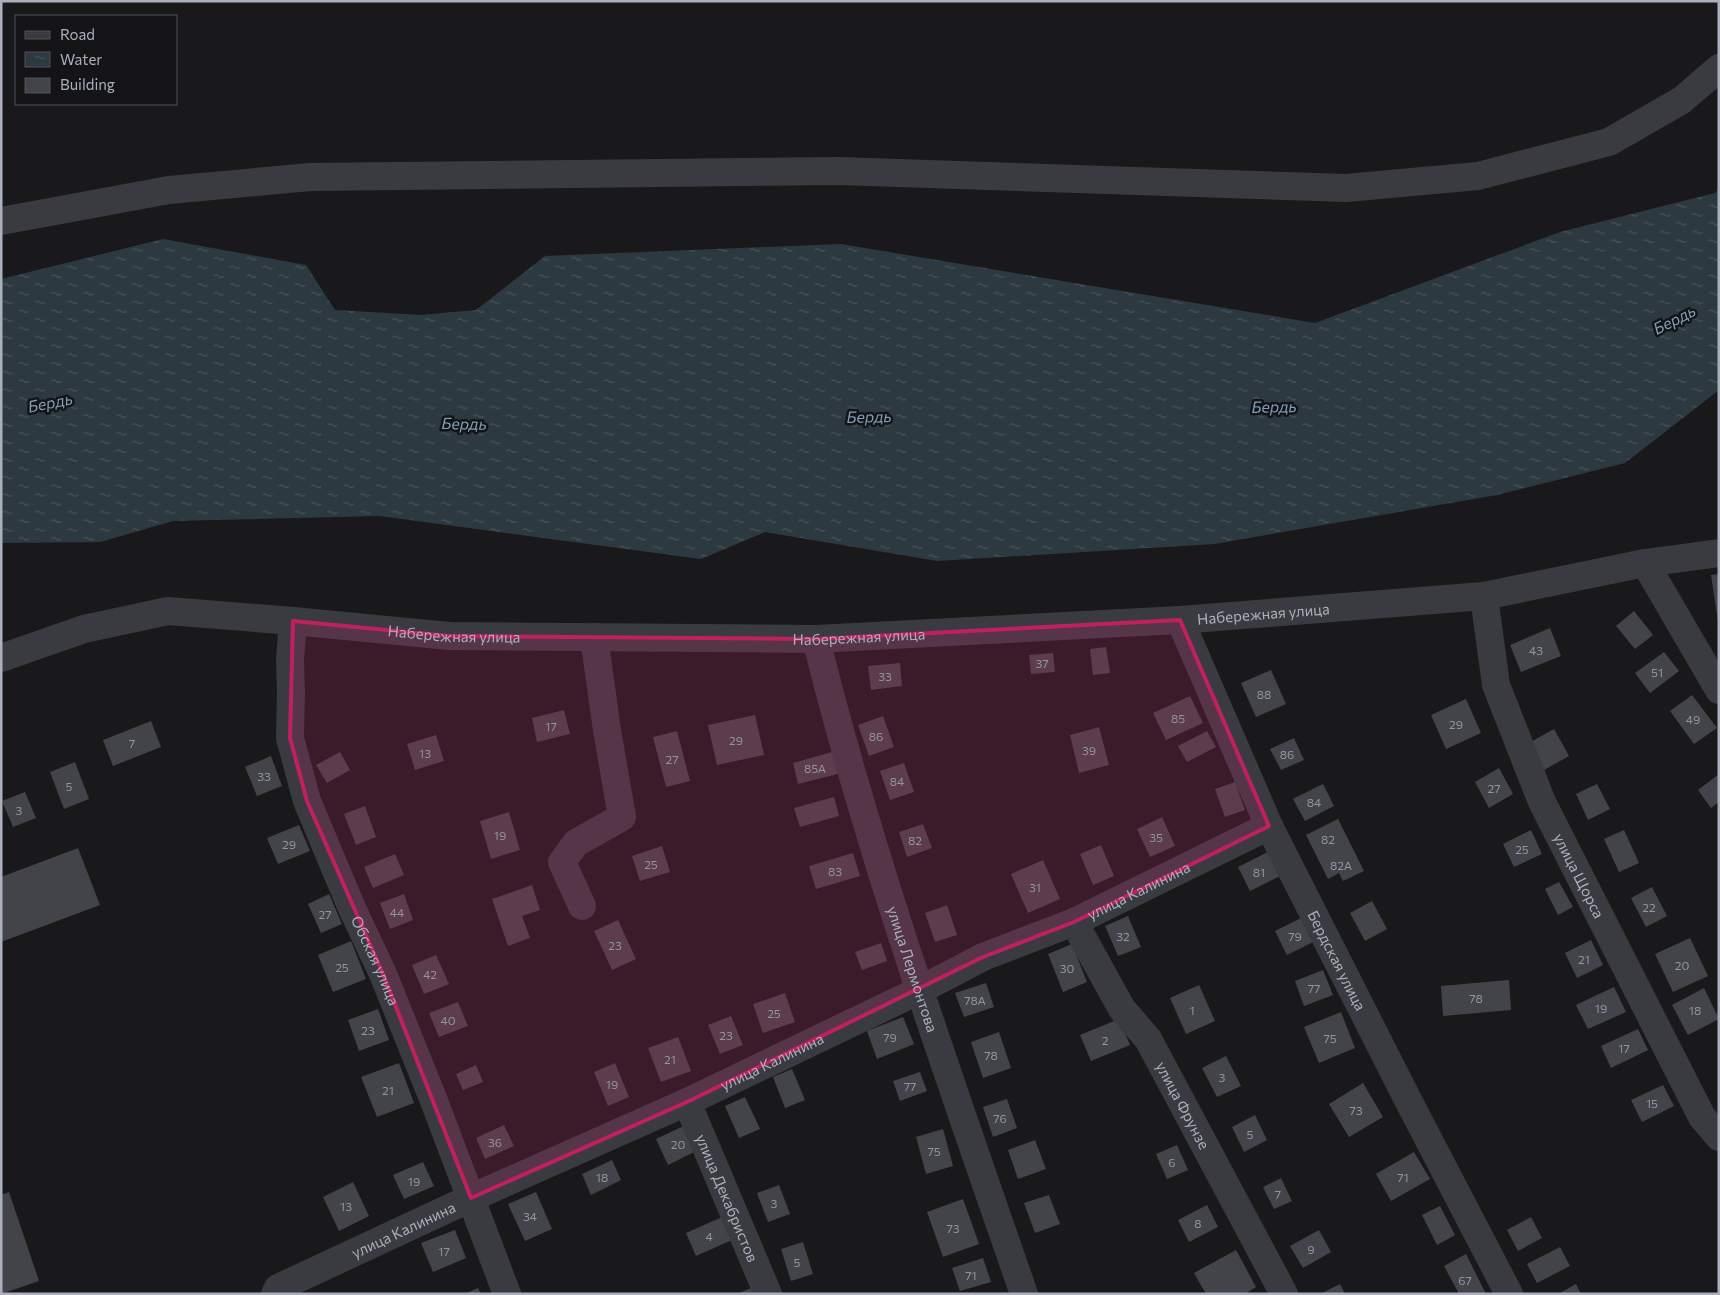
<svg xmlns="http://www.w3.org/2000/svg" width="1720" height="1295" font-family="Commissioner,sans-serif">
<defs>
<pattern id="water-ripples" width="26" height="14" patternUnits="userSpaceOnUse" patternTransform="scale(1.25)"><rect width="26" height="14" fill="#2d3941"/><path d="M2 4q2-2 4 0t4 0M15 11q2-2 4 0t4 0" fill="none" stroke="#49535a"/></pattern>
</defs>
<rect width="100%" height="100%" fill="#19191c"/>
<path fill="url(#water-ripples)" d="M1719,189V390L1625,463L1497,495L1214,544L937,561L765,532L701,559L380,516L173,521L100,542L1,543V279L163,239L306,265L335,310L421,315L476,310L545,256L841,244L1315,323L1560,232L1715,193Z"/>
<g fill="#434449">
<path d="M1719,574V621H1718L1711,575Z"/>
<path d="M1634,611L1653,635L1635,649L1616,626Z"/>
<path d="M1550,628L1561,656L1521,672L1510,645Z"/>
<path d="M1106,647L1110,673L1093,675L1090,649Z"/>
<path d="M1664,652L1679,671L1650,693L1635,673Z"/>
<path d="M1053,653L1055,672L1031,674L1029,655Z"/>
<path d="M900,663L902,686L871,690L868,666Z"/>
<path d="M1271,670L1286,704L1256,717L1241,683Z"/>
<path d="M1692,695L1717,728L1694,744L1670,711Z"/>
<path d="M1190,696L1203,723L1166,740L1153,713Z"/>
<path d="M1466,699L1481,733L1446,749L1431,715Z"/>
<path d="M564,710L570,734L537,742L532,718Z"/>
<path d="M755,715L764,755L717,765L708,725Z"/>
<path d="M883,716L894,747L869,756L858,725Z"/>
<path d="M151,721L161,747L113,766L103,740Z"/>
<path d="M1099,727L1109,765L1079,773L1070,735Z"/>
<path d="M1554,729L1569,756L1544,770L1529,743Z"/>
<path d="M677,731L690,781L666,787L653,737Z"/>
<path d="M1207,731L1216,747L1187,762L1178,746Z"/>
<path d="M436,735L444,761L415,770L407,744Z"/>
<path d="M1294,738L1304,760L1281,770L1270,749Z"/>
<path d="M340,752L350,770L327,783L316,765Z"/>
<path d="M832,752L838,774L798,784L793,763Z"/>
<path d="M271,756L282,786L257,796L245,767Z"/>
<path d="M75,762L89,799L64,809L50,772Z"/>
<path d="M904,763L914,792L890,800L880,771Z"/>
<path d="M1499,768L1513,794L1489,808L1475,782Z"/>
<path d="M1719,774V802L1711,808L1698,790Z"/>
<path d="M1235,782L1245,810L1225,817L1215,789Z"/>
<path d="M1323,784L1334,806L1305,821L1293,799Z"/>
<path d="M1597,784L1610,809L1588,820L1576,794Z"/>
<path d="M25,792L36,818L13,827L2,801Z"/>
<path d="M834,797L839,816L800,827L794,808Z"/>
<path d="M365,806L376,837L356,845L344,814Z"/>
<path d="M509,812L520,850L491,859L480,821Z"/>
<path d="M1162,817L1175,846L1150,857L1137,829Z"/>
<path d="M1338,819L1364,871L1343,881L1339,873L1328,879L1306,835Z"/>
<path d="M923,824L932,848L907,857L899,832Z"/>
<path d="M299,825L310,851L278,864L267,838Z"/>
<path d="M1531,830L1542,854L1514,867L1503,844Z"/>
<path d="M1624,830L1639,863L1619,872L1604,839Z"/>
<path d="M1101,845L1114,876L1093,885L1080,854Z"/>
<path d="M662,846L670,872L640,881L632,856Z"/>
<path d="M78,848L100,905L1,942V877Z"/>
<path d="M1268,852L1280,876L1250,891L1238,867Z"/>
<path d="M853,853L860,876L816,889L809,866Z"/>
<path d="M395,854L404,875L373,888L364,867Z"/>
<path d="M1043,860L1060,899L1028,913L1011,874Z"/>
<path d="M1559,882L1573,907L1558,915L1545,889Z"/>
<path d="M532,885L540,910L522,916L530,938L508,946L492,899Z"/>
<path d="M1652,887L1667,916L1646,927L1631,898Z"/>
<path d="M329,894L342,924L321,933L308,904Z"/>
<path d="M404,894L413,920L390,929L380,903Z"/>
<path d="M1372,901L1387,929L1365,941L1350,913Z"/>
<path d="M947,905L957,935L935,942L925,913Z"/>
<path d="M1128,916L1141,947L1118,956L1105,926Z"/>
<path d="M1303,917L1315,941L1287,955L1275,931Z"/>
<path d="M618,920L636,959L612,970L594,931Z"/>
<path d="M1690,938L1708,976L1673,992L1655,954Z"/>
<path d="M1591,940L1603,965L1577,978L1565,953Z"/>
<path d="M351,941L366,979L333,992L318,955Z"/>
<path d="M881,943L887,961L862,970L855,952Z"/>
<path d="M1072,944L1087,982L1063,992L1048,954Z"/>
<path d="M436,955L449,984L424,994L412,965Z"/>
<path d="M1323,970L1333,995L1304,1006L1295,981Z"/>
<path d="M1509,980L1511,1010L1443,1016L1441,986Z"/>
<path d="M986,983L994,1007L964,1017L955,993Z"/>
<path d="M1199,985L1215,1021L1186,1034L1170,998Z"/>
<path d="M1614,987L1626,1012L1588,1029L1576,1005Z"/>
<path d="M1704,988L1719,1019L1688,1035L1672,1005Z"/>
<path d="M785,993L795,1022L763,1033L753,1004Z"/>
<path d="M458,1002L468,1026L439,1037L429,1013Z"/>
<path d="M378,1009L389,1040L359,1051L348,1020Z"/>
<path d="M1341,1012L1355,1048L1319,1063L1304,1027Z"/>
<path d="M731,1016L743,1045L720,1054L708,1025Z"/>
<path d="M903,1017L914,1044L877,1059L867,1031Z"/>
<path d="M1119,1019L1130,1045L1091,1061L1080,1035Z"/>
<path d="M1638,1029L1648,1050L1611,1068L1601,1046Z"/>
<path d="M999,1032L1011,1068L983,1078L971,1042Z"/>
<path d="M678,1037L691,1071L661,1082L648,1048Z"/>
<path d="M1226,1056L1241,1086L1217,1097L1202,1068Z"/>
<path d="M399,1063L414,1103L377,1117L361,1077Z"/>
<path d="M615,1063L629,1097L608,1106L594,1072Z"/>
<path d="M476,1065L483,1082L463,1090L456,1074Z"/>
<path d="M792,1069L805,1100L785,1108L773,1077Z"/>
<path d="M920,1072L927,1091L900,1101L893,1081Z"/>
<path d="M1363,1083L1383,1117L1349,1137L1329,1104Z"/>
<path d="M1663,1085L1674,1106L1642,1122L1631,1100Z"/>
<path d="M745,1097L760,1129L739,1138L725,1106Z"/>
<path d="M1007,1099L1017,1128L993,1137L983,1107Z"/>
<path d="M1255,1115L1267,1140L1244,1152L1232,1127Z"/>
<path d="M688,1124L700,1149L668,1165L656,1139Z"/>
<path d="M504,1125L514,1146L485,1159L476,1138Z"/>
<path d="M943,1129L953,1166L926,1174L916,1137Z"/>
<path d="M1035,1140L1046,1169L1018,1179L1008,1150Z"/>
<path d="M1177,1145L1188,1170L1167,1179L1156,1154Z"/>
<path d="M1414,1152L1430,1179L1391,1201L1376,1174Z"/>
<path d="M612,1160L621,1180L591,1195L582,1174Z"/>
<path d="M423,1162L434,1186L404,1199L393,1175Z"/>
<path d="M1281,1178L1292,1201L1274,1209L1263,1187Z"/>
<path d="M353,1182L369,1216L339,1231L323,1197Z"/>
<path d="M779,1185L790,1214L768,1222L757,1193Z"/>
<path d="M9,1192L39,1281L1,1294V1195Z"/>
<path d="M536,1192L552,1229L525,1241L508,1204Z"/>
<path d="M1049,1195L1060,1224L1035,1233L1024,1203Z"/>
<path d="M963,1199L979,1244L943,1257L927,1212Z"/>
<path d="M1207,1205L1218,1227L1189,1242L1178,1220Z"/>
<path d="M1440,1206L1455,1235L1437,1245L1422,1215Z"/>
<path d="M722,1217L732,1240L696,1256L686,1233Z"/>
<path d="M1531,1217L1542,1238L1518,1251L1507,1230Z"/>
<path d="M455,1230L466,1258L433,1272L421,1243Z"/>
<path d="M1319,1230L1331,1252L1303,1268L1290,1246Z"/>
<path d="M803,1242L813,1274L791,1281L781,1249Z"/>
<path d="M1560,1247L1570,1266L1537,1283L1527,1264Z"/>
<path d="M1236,1250L1256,1287L1245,1294H1206L1194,1273Z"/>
<path d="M1466,1254L1486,1294H1459L1444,1266Z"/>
<path d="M983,1258L991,1282L960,1291L952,1268Z"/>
<path d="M1340,1284L1345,1294H1320Z"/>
<path d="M1576,1284L1581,1294H1558Z"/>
<path d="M753,1287L756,1294H737Z"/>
<path d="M478,1288L481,1294H464Z"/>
</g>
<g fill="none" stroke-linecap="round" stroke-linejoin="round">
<g stroke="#3a3b41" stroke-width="28">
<path d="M1,221L169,190L310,177L839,171L1346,188L1478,176L1609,142L1682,100L1719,68"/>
<path d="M1645,563L1719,690"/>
<path id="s1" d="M1484,596L1496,685L1542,802L1702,1117L1719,1137"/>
<path id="s2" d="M1180,620L1269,826L1408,1100L1509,1294"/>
<path id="s3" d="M293,621L290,660L291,693L290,738L307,801L351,906L383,974L434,1101L507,1294"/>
<path id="s4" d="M816,639C871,861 949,1077 1024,1294"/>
<path id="s5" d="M1,658L84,629L168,611L293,621L449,636L816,639L1180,620L1484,596L1645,563L1719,553"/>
<path d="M582,906L562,862L576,843L622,817L607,730L594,637"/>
<path id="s6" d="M1074,922L1122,1009L1148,1039L1284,1294"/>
<path id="s7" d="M687,1102L768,1294"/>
<path id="s8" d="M275,1294L278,1288L471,1198L687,1102L920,990L983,957L1074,922L1269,826"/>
</g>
</g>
<path fill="#c12060" fill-opacity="0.2" stroke="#c12060" stroke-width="4" stroke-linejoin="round" d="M1180,620L1269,826L1074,922L983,957L687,1102L471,1198L383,974L307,801L290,738L293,621L449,636L816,639Z"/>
<g text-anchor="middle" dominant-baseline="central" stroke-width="5" stroke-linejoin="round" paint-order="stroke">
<g font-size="12" fill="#90959f">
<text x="1536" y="650">43</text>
<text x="1042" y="663">37</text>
<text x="1657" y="672">51</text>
<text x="885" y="676">33</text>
<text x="1264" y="694">88</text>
<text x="1178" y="718">85</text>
<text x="1693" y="719">49</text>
<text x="1456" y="724">29</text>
<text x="551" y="726">17</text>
<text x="876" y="736">86</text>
<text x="736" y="740">29</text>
<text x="132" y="743">7</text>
<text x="1089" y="750">39</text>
<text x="425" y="753">13</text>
<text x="1287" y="754">86</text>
<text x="672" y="759">27</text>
<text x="815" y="768">85А</text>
<text x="264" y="776">33</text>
<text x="897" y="781">84</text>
<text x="69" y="786">5</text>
<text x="1494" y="788">27</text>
<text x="1314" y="802">84</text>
<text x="19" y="810">3</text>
<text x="500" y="835">19</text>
<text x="1156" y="837">35</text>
<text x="1328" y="839">82</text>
<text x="915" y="840">82</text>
<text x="289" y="844">29</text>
<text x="1522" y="849">25</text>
<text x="651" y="864">25</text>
<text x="1341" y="865">82А</text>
<text x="835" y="871">83</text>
<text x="1259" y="872">81</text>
<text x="1035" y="887">31</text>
<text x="1649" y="907">22</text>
<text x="397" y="912">44</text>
<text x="325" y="914">27</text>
<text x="1123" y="936">32</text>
<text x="1295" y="936">79</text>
<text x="615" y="945">23</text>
<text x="1584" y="959">21</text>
<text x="1682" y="965">20</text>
<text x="342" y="967">25</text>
<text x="1067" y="968">30</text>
<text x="430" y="974">42</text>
<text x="1314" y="988">77</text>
<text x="1476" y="998">78</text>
<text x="975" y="1000">78А</text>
<text x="1601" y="1008">19</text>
<text x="1192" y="1010">1</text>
<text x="1695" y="1010">18</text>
<text x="774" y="1013">25</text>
<text x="448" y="1020">40</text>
<text x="368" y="1030">23</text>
<text x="726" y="1035">23</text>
<text x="890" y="1037">79</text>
<text x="1330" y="1038">75</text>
<text x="1105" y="1040">2</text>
<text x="1624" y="1048">17</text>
<text x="991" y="1055">78</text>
<text x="670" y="1059">21</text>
<text x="1222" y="1077">3</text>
<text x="612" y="1084">19</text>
<text x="910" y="1086">77</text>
<text x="388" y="1090">21</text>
<text x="1652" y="1103">15</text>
<text x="1356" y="1110">73</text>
<text x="1000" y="1118">76</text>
<text x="1250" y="1134">5</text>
<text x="495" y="1142">36</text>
<text x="678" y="1144">20</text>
<text x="934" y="1151">75</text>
<text x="1172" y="1162">6</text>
<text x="602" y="1177">18</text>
<text x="1403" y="1177">71</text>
<text x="414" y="1181">19</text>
<text x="1278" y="1194">7</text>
<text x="774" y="1203">3</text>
<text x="346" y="1206">13</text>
<text x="530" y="1216">34</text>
<text x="1198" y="1223">8</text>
<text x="953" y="1228">73</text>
<text x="709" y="1236">4</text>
<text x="1311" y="1249">9</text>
<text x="444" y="1251">17</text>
<text x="797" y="1262">5</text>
<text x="971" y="1275">71</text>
<text x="1465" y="1280">67</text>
</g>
<g font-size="15" fill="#aab0bc" stroke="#141417">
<text stroke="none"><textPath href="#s5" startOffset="1271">Набережная улица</textPath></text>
<text stroke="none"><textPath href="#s5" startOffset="461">Набережная улица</textPath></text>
<text stroke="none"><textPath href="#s5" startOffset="866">Набережная улица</textPath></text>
<text stroke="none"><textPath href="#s1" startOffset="298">улица Щорса</textPath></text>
<text stroke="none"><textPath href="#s8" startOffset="955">улица Калинина</textPath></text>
<text stroke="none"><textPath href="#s3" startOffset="356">Обская улица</textPath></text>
<text stroke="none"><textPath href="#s2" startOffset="375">Бердская улица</textPath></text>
<text stroke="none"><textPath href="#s4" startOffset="344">улица Лермонтова</textPath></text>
<text stroke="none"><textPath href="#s8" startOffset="550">улица Калинина</textPath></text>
<text stroke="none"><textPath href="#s6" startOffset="214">улица Фрунзе</textPath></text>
<text stroke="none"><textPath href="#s7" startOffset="104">улица Декабристов</textPath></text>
<text stroke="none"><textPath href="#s8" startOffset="145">улица Калинина</textPath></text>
</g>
<g font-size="16" font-style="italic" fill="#7f9fba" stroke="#141417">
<text transform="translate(1674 319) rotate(-27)">Бердь</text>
<text transform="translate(50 402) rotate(-11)">Бердь</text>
<text transform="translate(1274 406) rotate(-1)">Бердь</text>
<text transform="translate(869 416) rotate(-1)">Бердь</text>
<text transform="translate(464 423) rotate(1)">Бердь</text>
</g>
</g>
<rect width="1720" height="1295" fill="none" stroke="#aab0bc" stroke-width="5"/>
<rect x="15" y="15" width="162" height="90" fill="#141417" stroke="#505259"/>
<rect x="25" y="31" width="25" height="8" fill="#3a3b41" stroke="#505259"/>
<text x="60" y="40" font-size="15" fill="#aab0bc">Road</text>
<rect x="25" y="52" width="25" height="15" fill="url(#water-ripples)" stroke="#505259"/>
<text x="60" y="65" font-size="15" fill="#aab0bc">Water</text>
<rect x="25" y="78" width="25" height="15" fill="#434449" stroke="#505259"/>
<text x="60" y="90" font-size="15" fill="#aab0bc">Building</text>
</svg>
